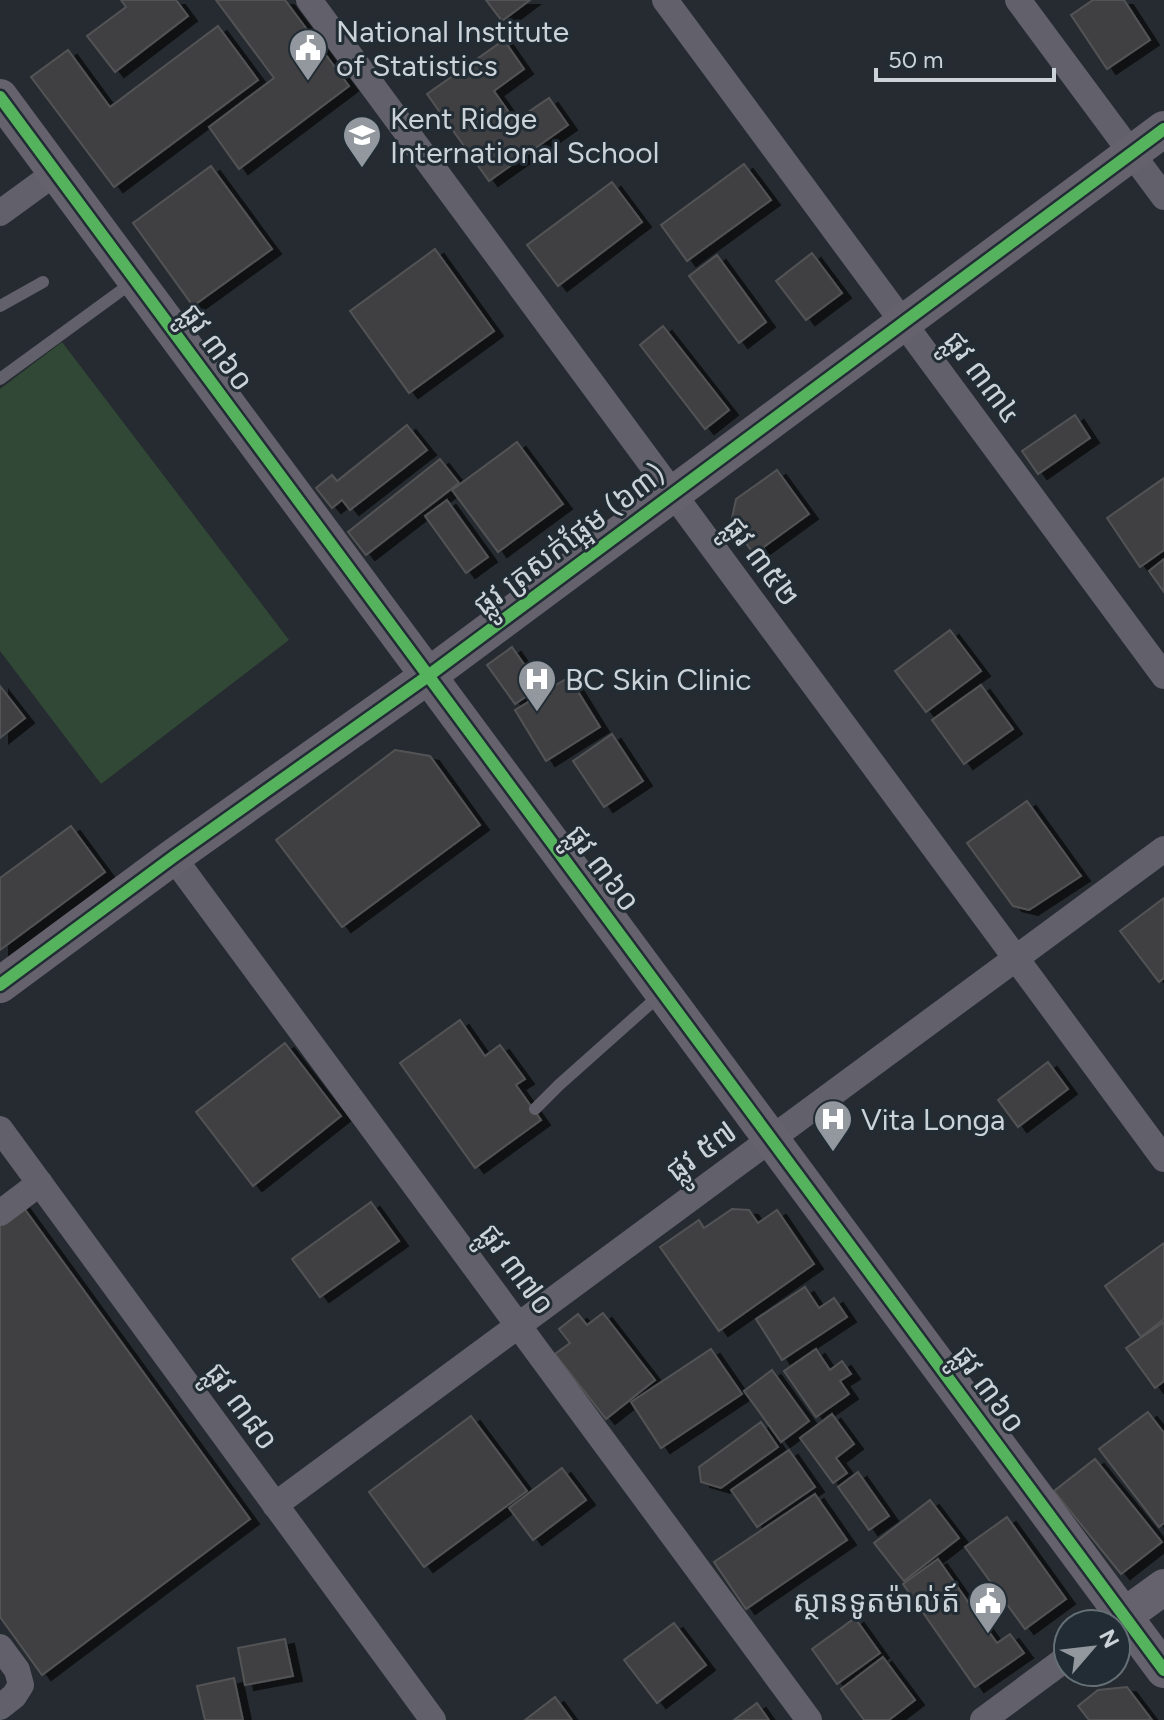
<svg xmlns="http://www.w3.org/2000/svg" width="1164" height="1720" font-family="Figtree,'Noto Sans Khmer',sans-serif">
<defs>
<filter id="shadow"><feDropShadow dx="9" dy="5" stdDeviation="0" flood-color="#0009"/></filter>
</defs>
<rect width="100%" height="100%" fill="#252b30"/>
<path fill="#324836" d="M62,342L289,640L101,784L0,651V389Z"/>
<g fill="#404142" stroke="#525355" stroke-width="2" filter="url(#shadow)">
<path d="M121,0H176L188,16L115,72L87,36L126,7Z"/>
<path d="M216,0H285L349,86L239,169L209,127L274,78Z"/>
<path d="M486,0H530L502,21Z"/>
<path d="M1093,0H1124L1150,40L1107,69L1071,15Z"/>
<path d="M218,26L258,80L114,187L31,77L68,50L110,107Z"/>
<path d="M504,40L524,69L494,91L515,121L549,98L568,125L489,181L427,94Z"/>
<path d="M744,164L771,200L687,261L661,225Z"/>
<path d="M211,166L272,249L193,306L133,223Z"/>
<path d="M612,182L642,222L558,286L527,245Z"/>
<path d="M435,249L494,331L409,393L350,311Z"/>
<path d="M812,253L842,293L806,320L776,281Z"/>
<path d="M717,255L766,322L739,343L689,276Z"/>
<path d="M663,326L729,410L705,429L640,345Z"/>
<path d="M1075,415L1090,438L1038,474L1022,451Z"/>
<path d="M407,425L427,450L350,510L342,500L332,508L316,488L332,475L337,481Z"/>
<path d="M517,442L563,504L498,552L452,490Z"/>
<path d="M440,459L459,483L366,555L348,532Z"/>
<path d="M777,470L809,514L754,554L731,523L736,499Z"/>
<path d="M1164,478V550L1140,567L1107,518Z"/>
<path d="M447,500L488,557L466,573L425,516Z"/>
<path d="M1164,559V592L1149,571Z"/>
<path d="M950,630L981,671L926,712L895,671Z"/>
<path d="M512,647L540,687L515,704L487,665Z"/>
<path d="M569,677L600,727L546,761L515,710Z"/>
<path d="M981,685L1013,729L964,764L932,720Z"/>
<path d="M0,686L25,718L0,738Z"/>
<path d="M612,734L643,781L604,807L573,761Z"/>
<path d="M395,750L430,756L480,825L342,927L276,840Z"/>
<path d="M1027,801L1081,876L1029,910L1013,906L967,843Z"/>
<path d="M71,826L105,872L0,950V878Z"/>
<path d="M1164,898V978L1159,982L1120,931Z"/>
<path d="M460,1020L485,1056L500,1045L525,1079L516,1085L541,1120L475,1168L400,1063Z"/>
<path d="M285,1043L341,1116L253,1186L196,1112Z"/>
<path d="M1048,1062L1068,1089L1018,1127L998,1100Z"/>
<path d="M371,1202L399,1241L320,1297L292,1259Z"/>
<path d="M21,1204L250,1519L42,1675L0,1617V1220Z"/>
<path d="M732,1209L749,1210L758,1223L777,1210L814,1264L719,1331L660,1247L699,1220L704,1228Z"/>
<path d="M1164,1243V1319L1141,1337L1105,1286Z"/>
<path d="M805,1287L819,1308L834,1298L847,1317L782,1360L756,1319Z"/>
<path d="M603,1313L655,1380L606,1419L555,1354L570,1343L559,1329L578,1314L587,1325Z"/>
<path d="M1164,1322V1381L1155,1388L1126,1348Z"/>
<path d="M711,1349L742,1394L661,1448L631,1402Z"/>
<path d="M816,1349L830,1370L842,1361L851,1374L840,1381L849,1394L816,1417L784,1371Z"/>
<path d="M772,1370L809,1421L781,1442L744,1391Z"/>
<path d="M1148,1412L1164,1433V1523L1159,1527L1099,1449Z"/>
<path d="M832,1414L854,1444L836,1458L847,1473L833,1483L800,1438Z"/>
<path d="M471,1416L527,1491L424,1567L369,1492Z"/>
<path d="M761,1422L778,1447L721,1488L701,1482L699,1467Z"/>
<path d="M789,1450L815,1487L757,1527L731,1490Z"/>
<path d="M1095,1459L1162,1542L1121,1574L1054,1491Z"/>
<path d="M562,1468L586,1500L533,1540L509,1508Z"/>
<path d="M858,1472L889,1516L869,1530L838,1487Z"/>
<path d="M815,1494L847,1540L746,1609L714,1562Z"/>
<path d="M930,1500L959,1538L904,1581L874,1543Z"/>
<path d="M1007,1517L1066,1599L1025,1629L965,1547Z"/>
<path d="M938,1559L997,1643L1010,1634L1024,1653L975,1687L903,1584Z"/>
<path d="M855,1618L880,1653L837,1684L812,1649Z"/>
<path d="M674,1623L706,1665L657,1703L624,1660Z"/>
<path d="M285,1639L293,1676L245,1685L238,1648Z"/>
<path d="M883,1657L915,1700L889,1720H864L841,1689Z"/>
<path d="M234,1678L243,1720H205L197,1686Z"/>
<path d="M1127,1687L1152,1720H1089L1078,1706L1098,1690Z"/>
<path d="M555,1697L572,1720H525Z"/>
<path d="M757,1703L769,1720H734Z"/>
</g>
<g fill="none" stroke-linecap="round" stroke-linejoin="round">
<g stroke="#62606b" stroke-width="12">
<path d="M0,306L43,282"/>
<path d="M0,379L133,282"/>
<path d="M535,1109L559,1085L660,995"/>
</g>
<g stroke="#62606b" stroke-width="26">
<path d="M309,0L1164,1159"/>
<path d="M665,0L1164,676"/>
<path d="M1018,0L1164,197"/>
<path d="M0,213L55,173"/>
<path d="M173,857L809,1720"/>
<path d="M0,1129L433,1720"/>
<path d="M0,1213L40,1183"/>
<path d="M275,1505L1164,849"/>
<path d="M0,1647L17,1670L21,1685L14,1696L0,1707"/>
<path d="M983,1720L1068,1657"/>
</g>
<g stroke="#65626d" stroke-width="36">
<path d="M0,97L1164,1670"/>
<path d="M0,985L173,857L428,676L1164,129"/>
<path d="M1124,1616L1164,1587"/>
</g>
<g stroke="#212c34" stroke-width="17">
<g id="cycleway">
<path d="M0,97L1164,1670"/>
<path d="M0,985L173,857L428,676L1164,129"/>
</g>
</g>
<use href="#cycleway" stroke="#56b35d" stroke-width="12"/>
</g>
<defs>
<g id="civic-pin" transform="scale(2)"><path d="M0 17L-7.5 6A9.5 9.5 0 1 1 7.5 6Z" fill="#92989d" stroke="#212c34"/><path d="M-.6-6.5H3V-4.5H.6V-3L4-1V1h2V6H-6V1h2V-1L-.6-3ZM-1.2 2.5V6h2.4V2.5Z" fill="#fff"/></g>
<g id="school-pin" transform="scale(2)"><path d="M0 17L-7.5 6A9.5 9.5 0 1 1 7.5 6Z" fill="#92989d" stroke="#212c34"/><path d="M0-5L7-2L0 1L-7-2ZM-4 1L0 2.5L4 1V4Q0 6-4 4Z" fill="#fff"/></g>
<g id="hospital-pin" transform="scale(2)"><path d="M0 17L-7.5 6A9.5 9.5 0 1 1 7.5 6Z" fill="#92989d" stroke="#212c34"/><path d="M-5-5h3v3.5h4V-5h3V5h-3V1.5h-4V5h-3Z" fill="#fff"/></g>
</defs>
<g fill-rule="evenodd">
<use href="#civic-pin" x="308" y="48"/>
<use href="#school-pin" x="362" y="135"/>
<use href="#hospital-pin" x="537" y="679"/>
<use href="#hospital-pin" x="833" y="1119"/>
<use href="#civic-pin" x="988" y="1601"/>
</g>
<g text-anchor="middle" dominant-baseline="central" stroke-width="6" stroke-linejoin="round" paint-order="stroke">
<g font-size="30" fill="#ccd3d8" stroke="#212c34" text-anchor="start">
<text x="336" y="31">National Institute<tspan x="336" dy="34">of Statistics</tspan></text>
<text x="390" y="118">Kent Ridge<tspan x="390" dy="34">International School</tspan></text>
<text x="565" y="679">BC Skin Clinic</text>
<text x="861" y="1119">Vita Longa</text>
<text x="960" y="1601" text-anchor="end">ស្ថានទូតម៉ាល់ត៍</text>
</g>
<g font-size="30" fill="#ccd3d8" stroke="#212c34">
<text transform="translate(217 347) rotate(54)">ផ្លូវ ៣៦០</text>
<text transform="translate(983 377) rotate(53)">ផ្លូវ ៣៣៤</text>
<text transform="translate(569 539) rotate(-37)">ផ្លូវ ត្រសក់ផ្អែម (៦៣)</text>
<text transform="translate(762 561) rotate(53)">ផ្លូវ ៣៥២</text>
<text transform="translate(603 868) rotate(53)">ផ្លូវ ៣៦០</text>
<text transform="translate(701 1151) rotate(-36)">ផ្លូវ ៥៧</text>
<text transform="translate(517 1269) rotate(54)">ផ្លូវ ៣៧០</text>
<text transform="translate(989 1389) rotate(54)">ផ្លូវ ៣៦០</text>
<text transform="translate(242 1406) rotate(54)">ផ្លូវ ៣៨០</text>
</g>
</g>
<g transform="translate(1092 1648) rotate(62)"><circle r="38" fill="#212c34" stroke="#656f76" stroke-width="2"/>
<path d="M0-6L14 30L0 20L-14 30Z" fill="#92989d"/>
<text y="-12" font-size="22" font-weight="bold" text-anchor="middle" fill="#ccd3d8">N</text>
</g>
<path d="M876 68v12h178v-12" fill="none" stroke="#ccd3d8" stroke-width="4"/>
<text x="888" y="68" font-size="24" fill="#ccd3d8" stroke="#212c34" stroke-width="6" paint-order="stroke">50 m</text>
</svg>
